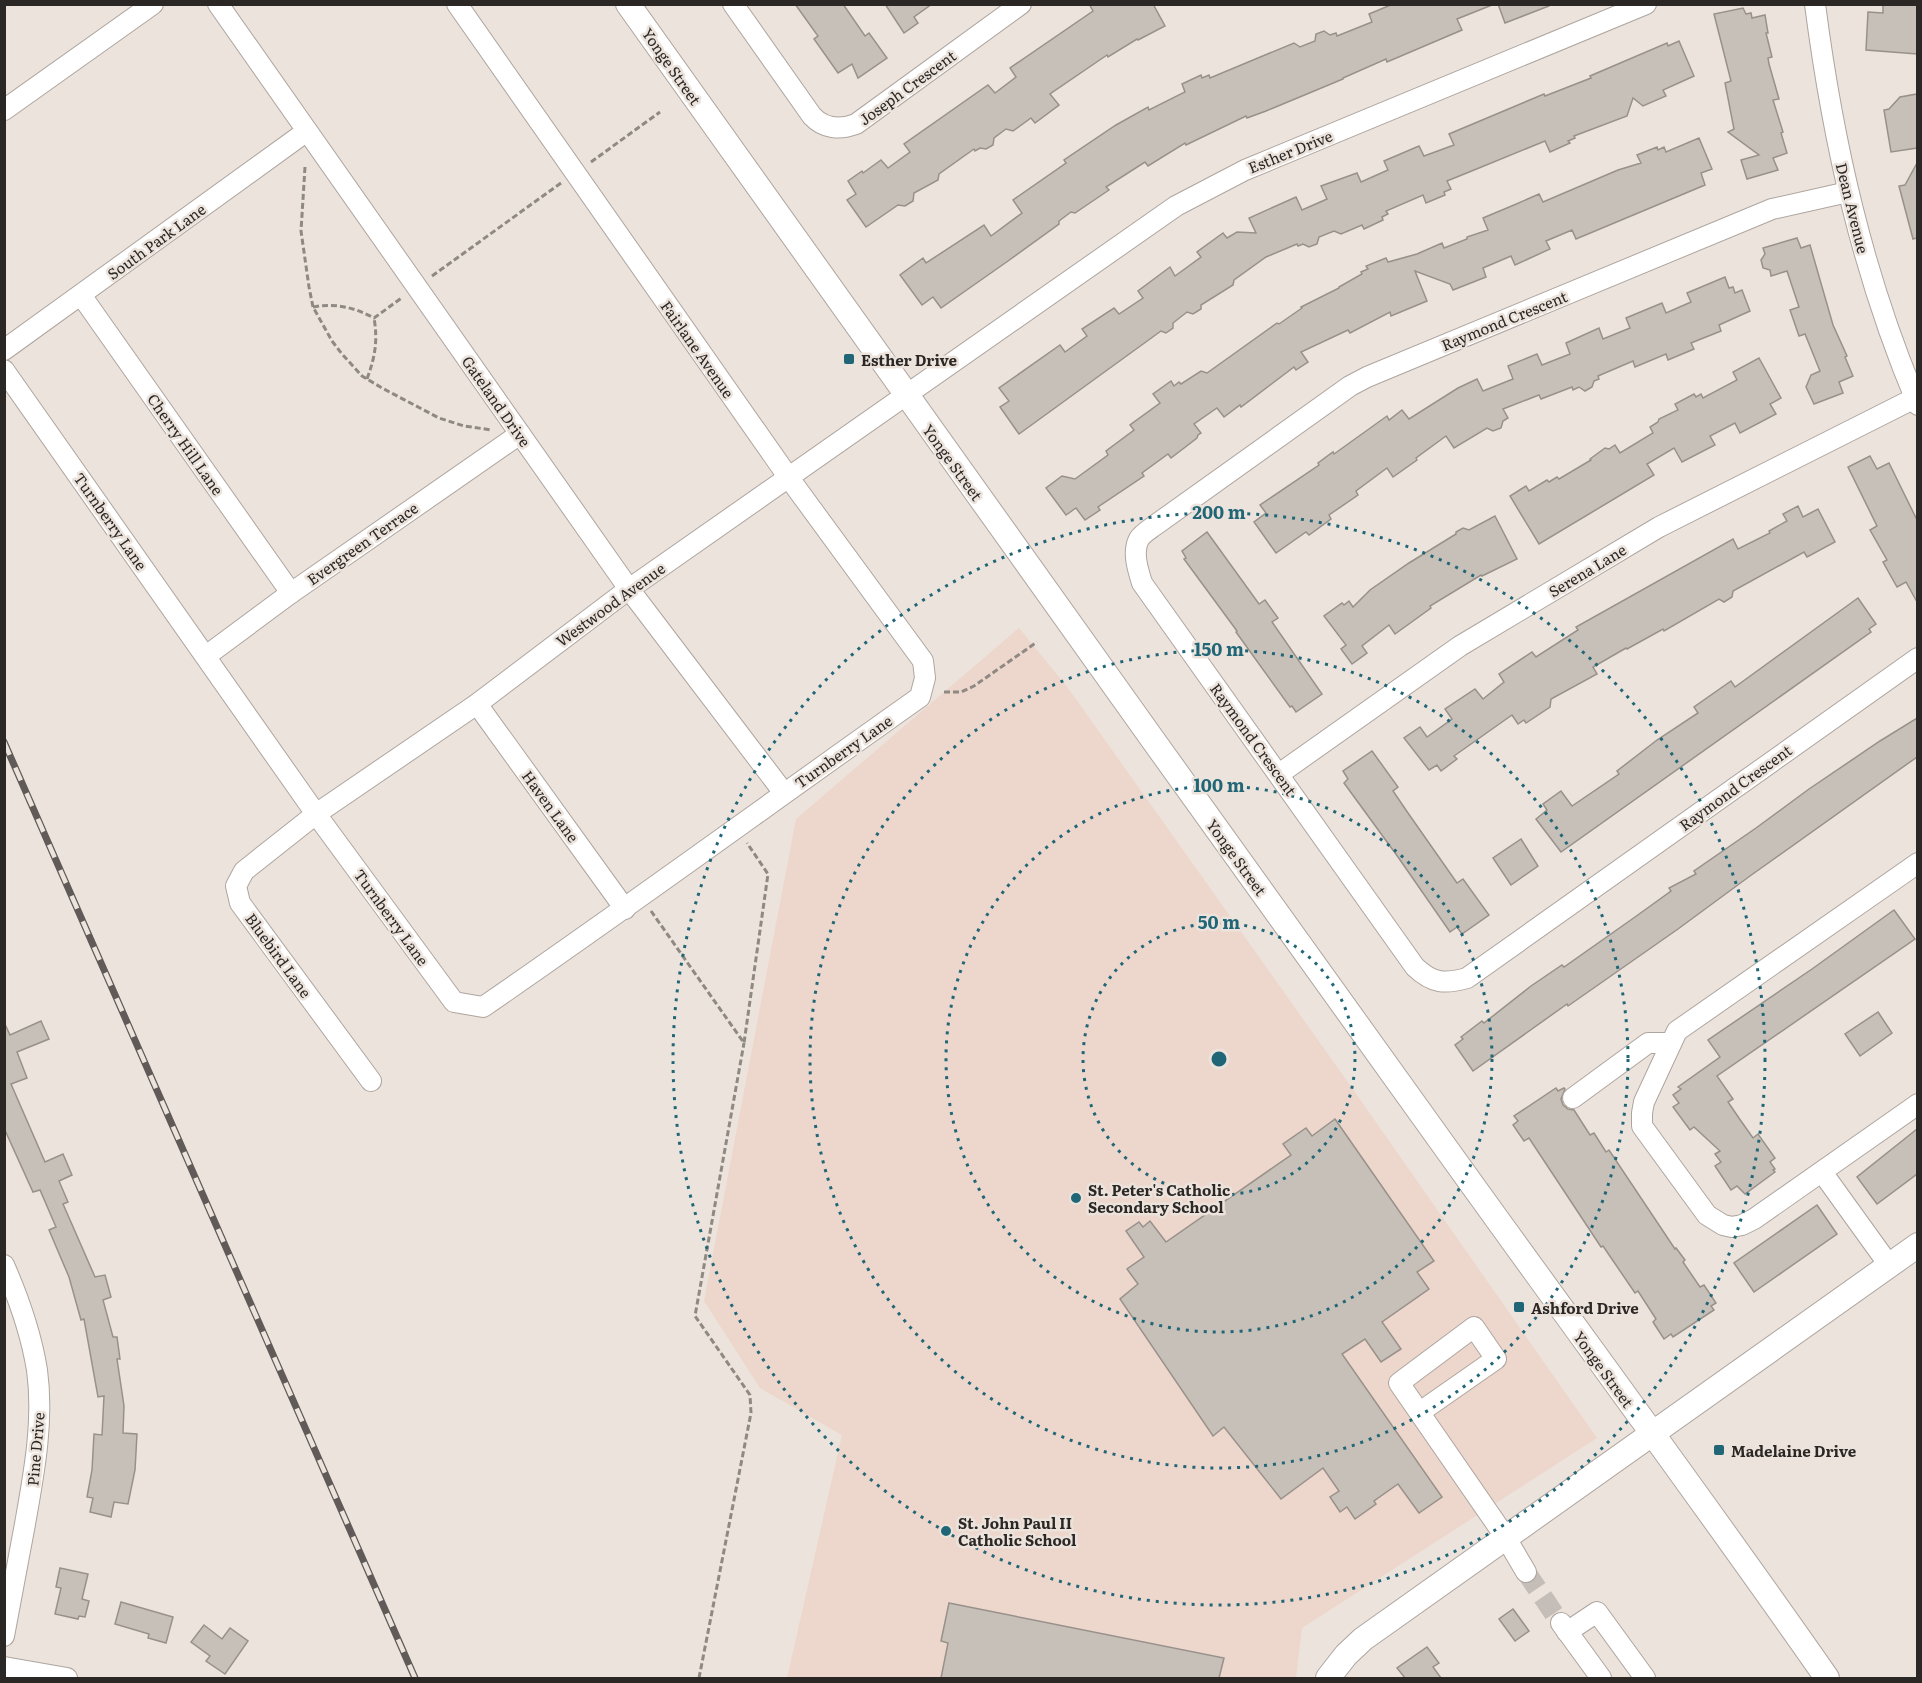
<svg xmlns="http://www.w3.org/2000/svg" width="1922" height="1683" font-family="Literata,serif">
<rect width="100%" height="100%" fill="#ece3dc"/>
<path fill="#edd6cb" d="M1019,628L1068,688L1357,1095L1597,1438L1302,1628L1296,1678H787L842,1435L760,1388L704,1301L796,819Z"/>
<g fill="#c7c0b8" stroke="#98918a" stroke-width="1.5">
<path d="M795,4H843L865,36L869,33L887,58L858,78L852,64L838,73L814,39L818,36Z"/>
<path d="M885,4H932L914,17L918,23L904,33Z"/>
<path d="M1089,4H1153L1165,26L1138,40L1137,39L1108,57L1107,55L1050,94L1059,105L1035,123L1031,118L1013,131L1006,129L994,138L993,145L986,149L980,148L975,151L974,149L939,174L938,180L914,193L913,201L905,206L898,205L866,227L847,200L856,194L848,181L862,171L863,173L881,160L888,168L910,152L904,144L988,85L995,93L1016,77L1010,68L1093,11Z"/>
<path d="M1393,4L1492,5L1457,19L1462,30L1387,62L1386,59L1343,78V79L1266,111L1247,118L1246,116L1186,145L1185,143L1148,166L1145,162L1106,187L1109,190L1075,213L1071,212L1059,221V224L1008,261L941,308L933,297L922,305L900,275L923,258L926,263L984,225L991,236L1022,213L1013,200L1066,163L1064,160L1116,125L1148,107L1149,110L1185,92L1182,84L1201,75L1202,78L1209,75L1210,78L1294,43L1300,47L1315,41L1316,34L1324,31L1330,35L1336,33L1337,36L1372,22L1369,14Z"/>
<path d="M1498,4H1549V6L1505,23Z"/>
<path d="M1883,4H1917V54L1866,50L1868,12L1883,13Z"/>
<path d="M1743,8L1746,14L1751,13L1752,18L1765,15L1768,33H1766L1772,57L1768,58L1769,64L1779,99L1773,100L1783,132L1781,133L1787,153L1773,158L1778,170L1747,179L1741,160L1759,155L1728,132L1734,129L1725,83L1731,81L1714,14Z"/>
<path d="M1679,41L1694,76L1663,90L1666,96L1643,106L1633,98L1627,116L1574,136L1575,138L1568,141L1570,143L1550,152L1545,141L1479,168L1447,181L1451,189L1444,192L1445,195L1426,203L1423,195L1386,211L1388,214L1382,217L1383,220L1364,229L1362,225L1341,234L1334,231L1319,237L1317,244L1309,247L1303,244L1298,246L1297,244L1266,257L1234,280L1233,285L1201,305V309L1193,314L1187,312L1173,323V328L1166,333L1161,331L1019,434L1000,407L1009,401L999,388L1060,345L1065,352L1087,336L1082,329L1114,308L1119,314L1143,298L1138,291L1170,267L1175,276L1201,257L1197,252L1223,233L1227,238L1237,232L1256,233L1249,218L1296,197L1302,210L1327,199L1321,186L1357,173L1361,182L1388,170L1384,161L1419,146L1424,156L1454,145L1449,134L1544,94L1545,96L1591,78L1590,76L1667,43L1668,46Z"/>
<path d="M1917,94V148L1891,152L1884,110L1889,109L1900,97Z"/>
<path d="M1699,138L1712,169L1701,173L1705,185L1576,239L1572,230L1546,241L1550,249L1515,265L1511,256L1483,268L1486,277L1453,290L1450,284L1415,271L1427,301L1391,316L1390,312L1350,333L1348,330L1301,352L1308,362L1296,370L1294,367L1241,407L1240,405L1224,417L1217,408L1194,424L1201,433L1198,435L1197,438L1171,458L1168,454L1142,473L1144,476L1098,507L1100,510L1085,520L1076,508L1066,515L1046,488L1062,476L1075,479L1108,455L1106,451L1134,430L1130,425L1160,403L1153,394L1171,381L1174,386L1179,382L1181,384L1201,371L1207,373L1277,323L1279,324L1302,308L1301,307L1339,288V287L1362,274L1361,272L1368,269L1366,266L1386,258L1388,262L1417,254L1442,243L1444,248L1467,239V237L1488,230L1483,218L1514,205L1539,194L1543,202L1618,170L1641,163L1637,155L1657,147L1658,150L1664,147L1666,152Z"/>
<path d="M1917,163V238L1913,239L1899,186L1905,185Z"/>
<path d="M1797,238L1801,248L1810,245L1833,325L1847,356L1845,357L1853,376L1839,382L1843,393L1814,404L1806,387L1811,375L1820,371L1805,334L1799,336L1790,310L1799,307L1787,271L1771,276L1770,270L1763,268L1761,260L1765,254L1763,248Z"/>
<path d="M1725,277L1729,288L1733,287L1735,293L1742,290L1750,311L1719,325L1721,331L1691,343L1694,349L1668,360L1666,354L1635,367L1633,361L1598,376L1599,379L1594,381L1592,387L1585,391L1579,387L1573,390L1572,387L1541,399L1539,395L1503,409L1508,418L1503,421L1501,428L1493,431L1487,428L1454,448L1446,436L1416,458L1417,460L1393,477L1387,468L1356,491L1358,495L1329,515L1331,519L1309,535L1306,532L1276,553L1254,522L1266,513L1260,505L1319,465L1318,463L1333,452L1334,454L1387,416L1389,420L1402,410L1409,419L1458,388L1477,379L1483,391L1513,379L1508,366L1537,354L1542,365L1570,354L1566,343L1599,328L1603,339L1630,328L1626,318L1662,303L1666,313L1691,302L1687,293Z"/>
<path d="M1759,358L1781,398L1770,404L1776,414L1740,433L1735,423L1710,436L1715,445L1682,462L1674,448L1647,464L1654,475L1539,544L1510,496L1526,486L1529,491L1547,480L1549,482L1557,477L1559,479L1591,460L1590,459L1605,448L1609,449L1615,445L1620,453L1653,433L1650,427L1658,422L1659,419L1678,410L1675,404L1694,394L1696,397L1701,394L1703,398L1737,380L1733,372Z"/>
<path d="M1870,456L1877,469L1889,463L1917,520V602L1906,582L1897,587L1883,562L1887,560L1870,530L1877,526L1848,467Z"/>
<path d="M1798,506L1803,517L1818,509L1835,542L1807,557L1804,552L1733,591L1732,597L1724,602L1719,599L1664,631L1663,629L1627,649L1626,648L1593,667L1597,674L1551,699L1550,707L1526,723L1524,720L1518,724L1512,715L1454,756L1457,759L1441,771L1437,765L1429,770L1404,738L1420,727L1427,737L1452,719L1445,709L1475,689L1483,699L1504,682L1499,674L1532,652L1536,657L1578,630L1576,627L1733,539L1738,549L1770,533L1769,531L1787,521L1783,514Z"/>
<path d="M1495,516L1517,559L1482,576L1481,575L1430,606L1431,608L1395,634L1389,625L1362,646L1367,653L1352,664L1341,649L1346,645L1324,616L1342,603L1344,605L1349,601L1353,607L1370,590L1409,563L1456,534V532L1463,528L1469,530Z"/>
<path d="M1207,532L1259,604L1265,600L1278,618L1272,622L1322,694L1296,712L1292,706L1290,707L1236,632L1237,631L1184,559L1186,558L1182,551Z"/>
<path d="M1858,598L1876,624L1869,629L1871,632L1561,852L1536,819L1547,810L1543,804L1561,791L1572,806L1619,774L1617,771L1657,740L1698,713L1694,707L1731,681L1735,687Z"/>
<path d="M1917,718V757L1750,876L1678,929L1568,1006L1567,1004L1473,1071L1455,1045L1463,1039L1461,1037L1482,1021L1484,1023L1531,986L1562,965L1564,967L1635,917L1671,891L1669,888L1696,874L1694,871L1756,828L1809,789L1880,741Z"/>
<path d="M1372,751L1398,787L1393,791L1408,813L1457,883L1463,879L1489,915L1462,934L1457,927L1450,932L1398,857L1344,783L1348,779L1343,771Z"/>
<path d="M1521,839L1538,866L1511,885L1493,858Z"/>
<path d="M1894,910L1915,939L1717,1076L1733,1099L1728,1102L1741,1121L1753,1138L1758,1134L1775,1158L1770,1162L1775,1169L1773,1170L1775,1172L1745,1194L1737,1186L1731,1190L1715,1166L1721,1162L1715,1154L1720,1151L1694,1127L1690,1130L1673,1107L1679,1103L1673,1095L1681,1089L1678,1087L1720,1057L1708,1040L1812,969Z"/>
<path d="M1878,1012L1892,1033L1860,1056L1845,1034Z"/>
<path d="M41,1021L49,1039L17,1052L27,1078L11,1084L45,1162L63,1154L72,1175L59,1181L68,1202L63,1204L95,1277L105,1275L111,1297L103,1300L113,1337H117L120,1359H117L124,1406L123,1433L137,1434L135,1470L128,1504L114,1502L111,1517L90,1512L93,1498L87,1497L92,1470L94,1434L102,1435L104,1396L98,1397L84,1319L81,1320L69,1277L49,1230L56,1227L40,1190L33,1192L4,1128V1022L10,1035Z"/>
<path d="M1556,1088L1558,1091L1564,1088L1565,1089L1561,1099L1563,1105L1568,1109L1574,1110L1590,1135L1594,1133L1606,1152L1609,1150L1675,1249L1676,1248L1685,1260L1683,1262L1700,1287L1704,1285L1716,1303L1711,1306L1714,1310L1673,1337L1671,1334L1664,1339L1653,1322L1656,1319L1638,1291L1635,1293L1603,1246L1601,1247L1529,1138L1524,1141L1513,1125L1518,1121L1514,1116Z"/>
<path d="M1335,1119L1434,1261L1417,1272L1429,1289L1382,1322L1401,1349L1381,1362L1365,1339L1342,1354L1442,1497L1419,1513L1398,1484L1374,1501L1376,1504L1355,1519L1347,1507L1340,1512L1330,1497L1339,1491L1323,1468L1281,1499L1224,1427L1213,1436L1120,1299L1138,1284L1127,1269L1144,1257L1126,1231L1139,1222L1143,1227L1150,1221L1166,1242L1291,1155L1283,1144L1306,1128L1312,1136Z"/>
<path d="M1917,1129V1174L1877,1204L1857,1177Z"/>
<path d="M1817,1205L1837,1234L1754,1292L1734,1263Z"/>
<path d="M60,1568L88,1574L82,1599L89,1601L85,1617L79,1616L78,1619L55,1614L61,1588L56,1587Z"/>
<path d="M121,1602L173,1617L166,1643L148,1638L149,1634L115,1624Z"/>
<path d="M949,1603L1224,1658L1219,1678H941L948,1643L941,1641Z"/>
<path d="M1513,1609L1529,1631L1515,1641L1499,1619Z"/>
<path d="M204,1625L222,1639L230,1628L248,1641L225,1674L206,1661L210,1656L191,1642Z"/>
<path d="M1427,1647L1439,1663L1433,1667L1441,1678H1405L1397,1668Z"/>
</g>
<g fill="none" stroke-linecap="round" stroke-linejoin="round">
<path stroke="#c5bdb7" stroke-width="20" stroke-dasharray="20 10" stroke-linecap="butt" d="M1526,1572L1559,1621"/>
<g stroke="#aea59f" stroke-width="22">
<g id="minor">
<path d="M218,4L629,589L784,793"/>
<path d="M733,4L812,116C824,129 840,130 856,124L1021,4"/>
<path d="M1815,4C1833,143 1863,276 1918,405"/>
<path d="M4,110L153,4"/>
<path d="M1848,192L1772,209L1367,377L1350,386L1154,526C1150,529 1142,534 1139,539C1132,552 1138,570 1142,583L1415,967C1433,984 1445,984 1467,978L1918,658"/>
<path d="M81,295L291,593"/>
<path d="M4,350L307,131"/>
<path d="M4,370L316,814L454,1002L483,1007C630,906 774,800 920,697L925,678L923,661L789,478L457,4"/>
<path d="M206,656L291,593L520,434"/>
<path d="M477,704L625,909"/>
<path d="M1279,774L1460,646L1659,527L1915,398"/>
<path d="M1918,863L1677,1031L1644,1102L1642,1113V1126L1707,1215L1723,1225L1732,1227L1742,1225L1754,1219L1918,1104"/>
<path d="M371,1081L240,903L236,886L244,871L316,814L477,704L629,589L1176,206L1245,170L1646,4"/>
<path d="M1573,1098L1648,1043H1671"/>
<path d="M1822,1172L1889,1265"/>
<path d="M4,1265C19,1299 31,1333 37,1370C44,1421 34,1473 25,1524C18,1561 11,1599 4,1636"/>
<path d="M1420,1412L1496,1359L1474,1327L1399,1383L1506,1538L1526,1572"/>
<path d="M1561,1623L1601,1678"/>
<path d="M1567,1632L1597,1612L1645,1678"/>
<path d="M4,1667L67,1678"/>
</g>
</g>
<g stroke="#aea59f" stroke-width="26">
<g id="major">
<path d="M628,4C902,390 1177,774 1453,1158C1577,1331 1705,1503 1827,1678"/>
<path d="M1328,1678L1346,1655L1363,1639L1918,1245"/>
</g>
</g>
<g stroke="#8f8984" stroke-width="3" stroke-dasharray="6 3" stroke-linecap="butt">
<path d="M591,162L660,112"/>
<path d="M305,167L301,231L309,287L313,307L332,341L342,354L362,376L382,388L439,418L464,426L492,430"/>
<path d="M432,276L561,183"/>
<path d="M313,307C335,303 354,307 374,318L403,297"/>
<path d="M367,379C375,357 378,341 374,318"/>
<path d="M944,692H961L974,686L1037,642"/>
<path d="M651,911L744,1043L768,874L747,843"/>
<path d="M699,1678L751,1413L750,1395L695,1316L744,1043"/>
</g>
<use href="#minor" stroke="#fff" stroke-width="20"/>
<use href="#major" stroke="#fff" stroke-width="24"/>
<g stroke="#605b58" stroke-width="7">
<path id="rail" d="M4,742L415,1678"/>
</g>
<use href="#rail" stroke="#ece3dc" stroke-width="4.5" stroke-dasharray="14" stroke-linecap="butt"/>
</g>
<g fill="none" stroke="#216676" stroke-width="3" stroke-dasharray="3 6">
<circle cx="1219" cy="1059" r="136"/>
<circle cx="1219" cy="1059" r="273"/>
<circle cx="1219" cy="1059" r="409"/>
<circle cx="1219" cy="1059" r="546"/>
</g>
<g fill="#216676" stroke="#ece3dc" stroke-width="2">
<rect x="843" y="353" width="12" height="12" rx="3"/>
<circle cx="1076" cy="1198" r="6"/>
<rect x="1513" y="1301" width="12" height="12" rx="3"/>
<rect x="1713" y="1444" width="12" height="12" rx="3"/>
<circle cx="946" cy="1531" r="6"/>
</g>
<g text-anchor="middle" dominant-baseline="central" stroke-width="5" stroke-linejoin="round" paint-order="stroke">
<g font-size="15" fill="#2a2725" stroke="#ece3dc">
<text transform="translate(672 66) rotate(55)">Yonge Street</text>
<text transform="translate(907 87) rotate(-36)">Joseph Crescent</text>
<text transform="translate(1290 151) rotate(-22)">Esther Drive</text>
<text transform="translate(1853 208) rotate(76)">Dean Avenue</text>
<text transform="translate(156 241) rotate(-36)">South Park Lane</text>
<text transform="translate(1504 320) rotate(-22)">Raymond Crescent</text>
<text transform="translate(698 349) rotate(55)">Fairlane Avenue</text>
<text transform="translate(497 401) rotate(55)">Gateland Drive</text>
<text transform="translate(186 444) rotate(55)">Cherry Hill Lane</text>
<text transform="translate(953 462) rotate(54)">Yonge Street</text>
<text transform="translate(111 521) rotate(55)">Turnberry Lane</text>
<text transform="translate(362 543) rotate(-35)">Evergreen Terrace</text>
<text transform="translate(1587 570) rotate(-31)">Serena Lane</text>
<text transform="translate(610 604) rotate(-36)">Westwood Avenue</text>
<text transform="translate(1254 739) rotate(54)">Raymond Crescent</text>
<text transform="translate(843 751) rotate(-35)">Turnberry Lane</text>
<text transform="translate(1735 787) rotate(-36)">Raymond Crescent</text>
<text transform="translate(551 806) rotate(54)">Haven Lane</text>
<text transform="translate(1237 857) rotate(54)">Yonge Street</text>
<text transform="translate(392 917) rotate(54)">Turnberry Lane</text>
<text transform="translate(279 955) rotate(54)">Bluebird Lane</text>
<text transform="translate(1604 1369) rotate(54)">Yonge Street</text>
<text transform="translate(35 1449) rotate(-85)">Pine Drive</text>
</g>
<g font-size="15" font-weight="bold" fill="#2a2725" stroke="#ece3dc" text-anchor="start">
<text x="861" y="359">Esther Drive</text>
<text x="1088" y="1189">St. Peter's Catholic<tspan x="1088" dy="17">Secondary School</tspan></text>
<text x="1531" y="1307">Ashford Drive</text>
<text x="1731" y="1450">Madelaine Drive</text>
<text x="958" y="1522">St. John Paul II<tspan x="958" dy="17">Catholic School</tspan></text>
</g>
</g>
<circle cx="1219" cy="1059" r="9" fill="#216676" stroke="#ece3dc" stroke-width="3"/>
<g font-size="18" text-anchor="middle" font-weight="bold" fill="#216676" stroke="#ece3dc" stroke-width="5" stroke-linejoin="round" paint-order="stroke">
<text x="1219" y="519">200 m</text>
<text x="1219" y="656">150 m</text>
<text x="1219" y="792">100 m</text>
<text x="1219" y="929">50 m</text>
</g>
<rect width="1922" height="1683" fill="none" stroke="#2a2725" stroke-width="12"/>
</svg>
